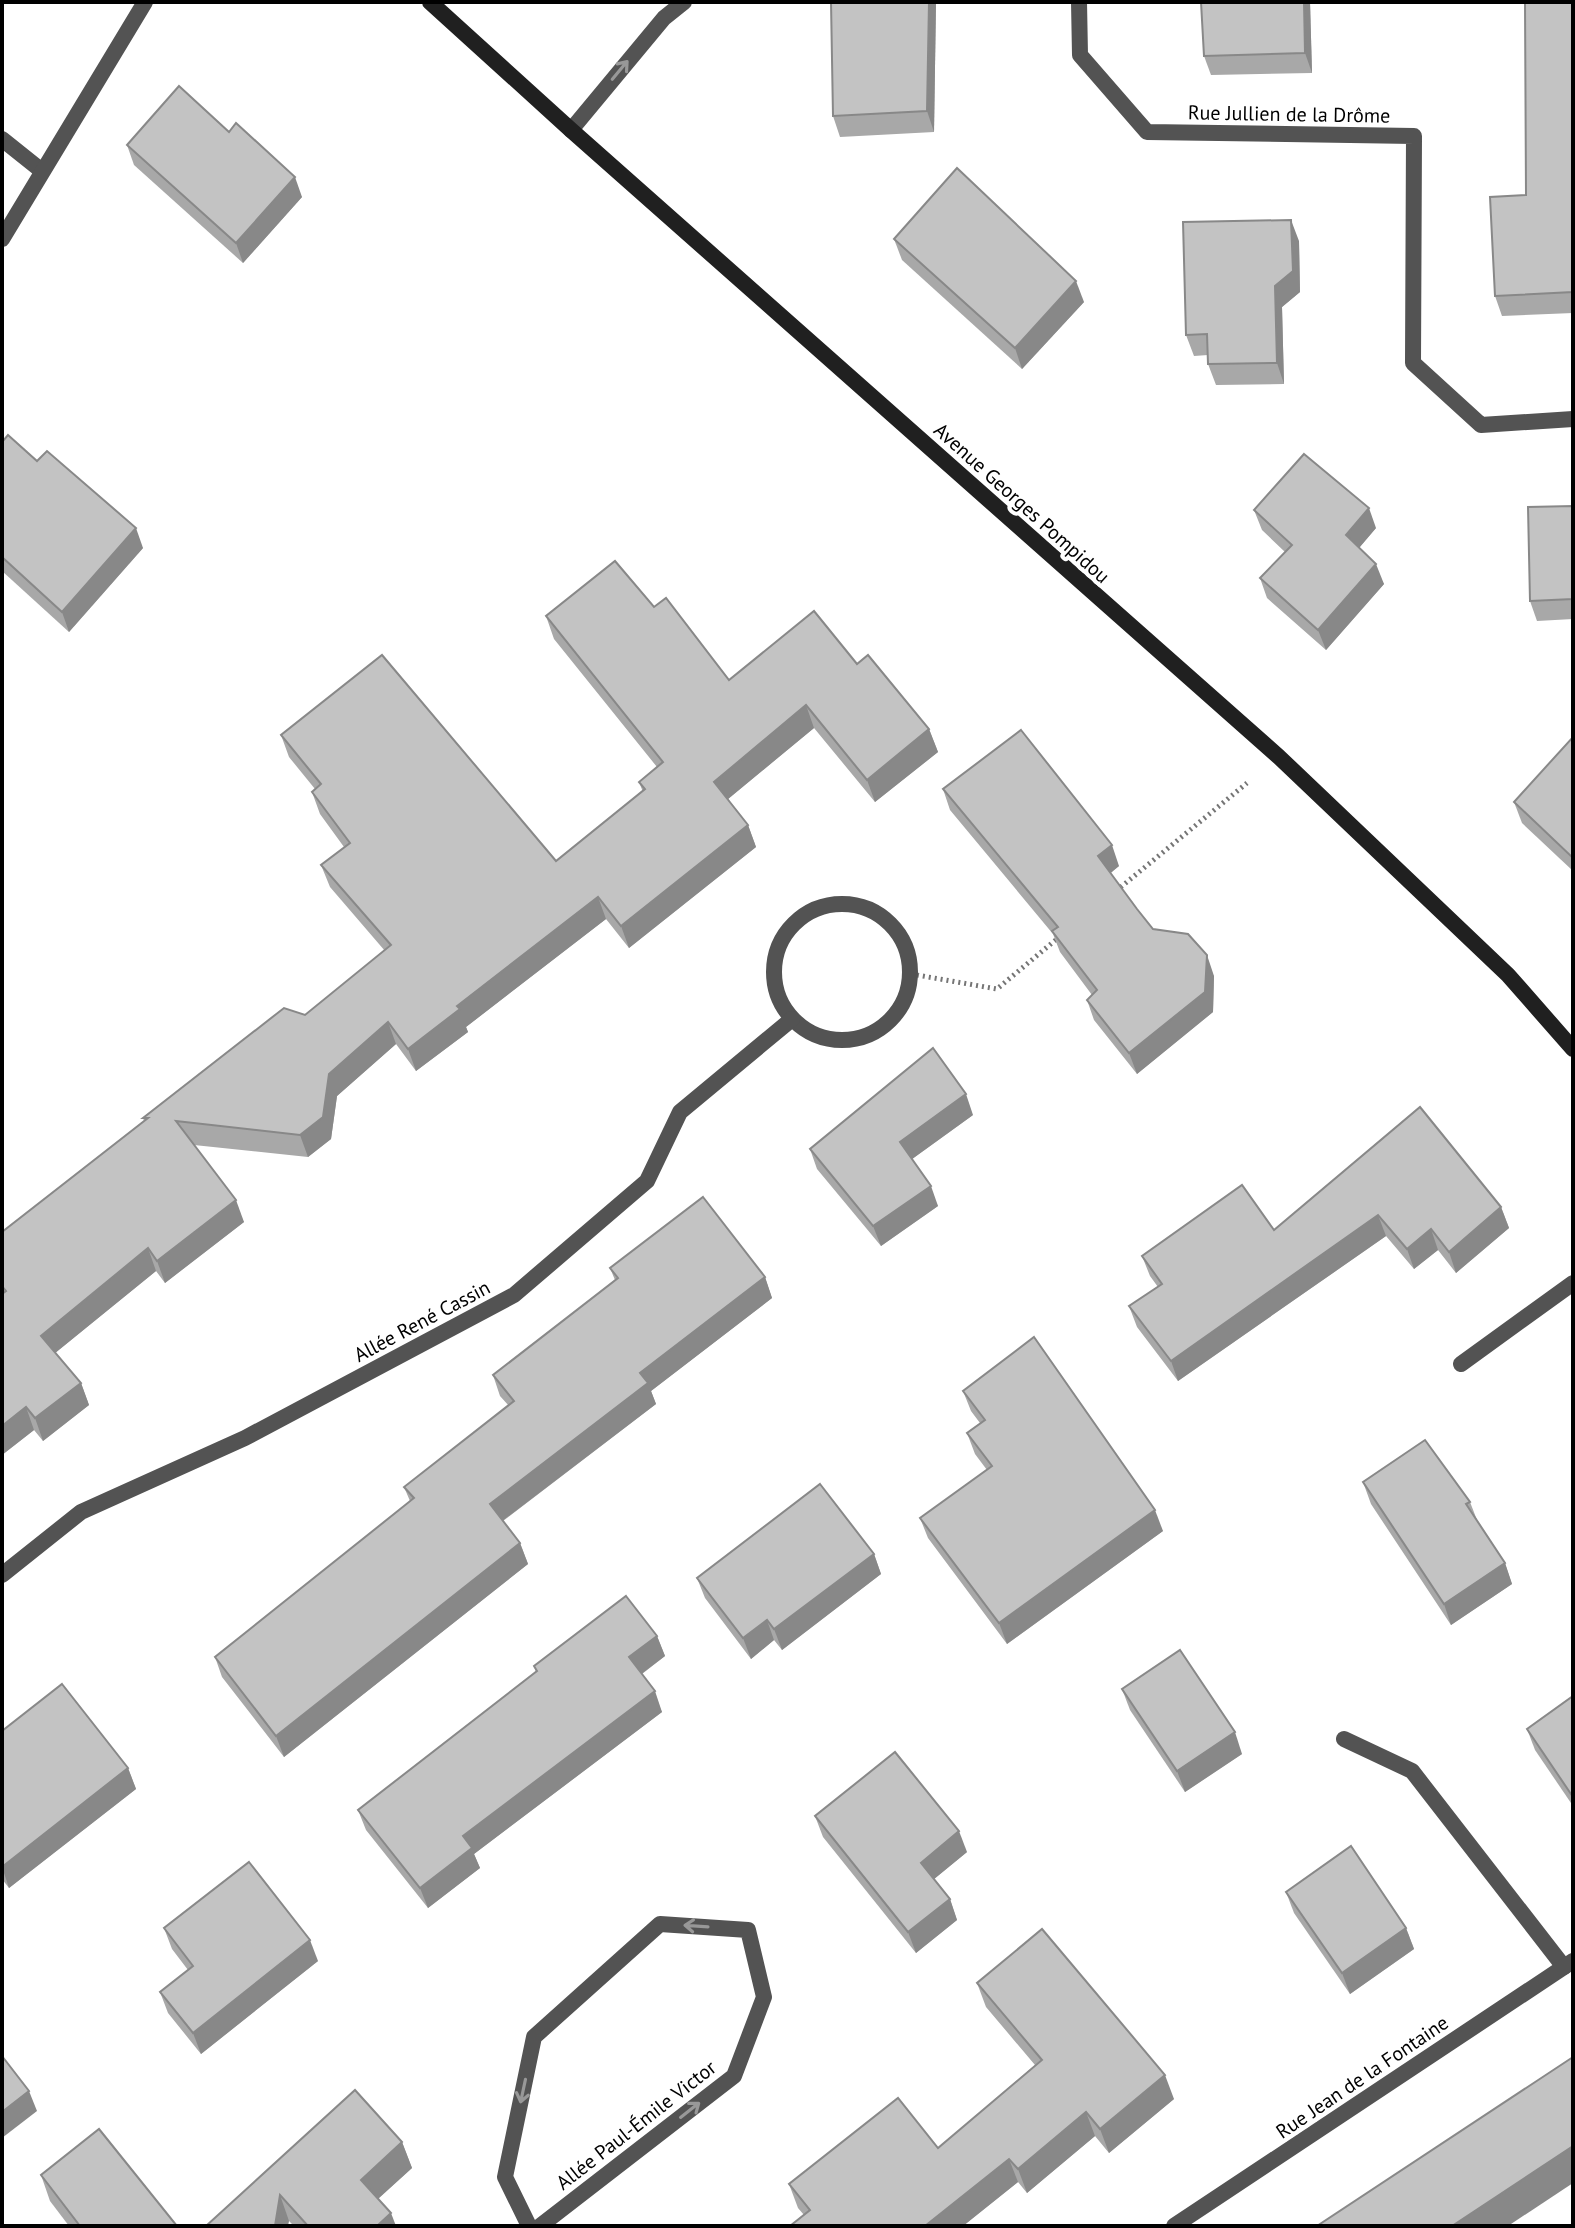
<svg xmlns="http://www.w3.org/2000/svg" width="1575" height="2228" font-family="'PT Sans',sans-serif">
<rect width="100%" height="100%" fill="#fff"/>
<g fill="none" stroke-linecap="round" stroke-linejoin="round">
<g stroke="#757575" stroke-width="5" stroke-dasharray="2 4" stroke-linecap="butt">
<path d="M1116,891L1247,783"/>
<path d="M911,974L997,989L1058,938"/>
</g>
<g stroke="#535353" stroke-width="16">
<path d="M1079,2L1080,55L1147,132L1414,136L1413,363L1481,425L1573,419"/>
<path d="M571,130L664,18L684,2"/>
<path d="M2,139L42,171"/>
<path d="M2,239L145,2"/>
<circle cx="842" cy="972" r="68"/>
<path d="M1461,1364L1573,1283"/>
<path d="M2,1575L81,1512L245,1438L514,1295L647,1181L680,1112L792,1019"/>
<path d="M1344,1739L1412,1771L1564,1967"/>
<path d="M529,2226L505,2177L534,2037L660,1924L748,1930L764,1997L734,2076L540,2226"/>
<path d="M1174,2226L1573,1961"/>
</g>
<path stroke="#202020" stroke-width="16" d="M430,2L571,130L1279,757L1508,975L1573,1049"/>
</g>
<g fill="#a8a8a8">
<path d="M936,2L934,132L840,137L833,116Z"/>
<path d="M1201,2H1310L1312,73L1211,75L1204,56Z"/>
<path d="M1573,2V313L1502,316L1495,296L1526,195Z"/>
<path d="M229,132L302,197L243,263L134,165L127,145Z"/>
<path d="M894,239L1084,302L1022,369L902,260Z"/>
<path d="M1299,241L1300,292L1282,307L1284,384L1216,385L1208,364V355L1194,356L1186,335Z"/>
<path d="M2,442L37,461L143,548L69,632L2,571Z"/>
<path d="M1573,506V619L1537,621L1530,601Z"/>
<path d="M1254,510L1376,528L1359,548L1384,584L1326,650L1267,598L1260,578L1285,552L1262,530Z"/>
<path d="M654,607L729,680L857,664L929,729L938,752L875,802L814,728L728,799L748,825L756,847L629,948L606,919L466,1027L468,1032L416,1071L396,1044L337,1096L331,1139L308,1157L194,1145L244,1222L165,1283L156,1271L55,1353L81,1383L89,1405L43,1441L34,1430L2,1455V1232L144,1121L143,1118L305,1015L385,951L330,887L321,865L344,847L320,814L312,792L315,789L289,757L281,735L556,861L643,792L639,782L657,767L554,639L546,616Z"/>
<path d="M1573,737V871L1522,823L1514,802Z"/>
<path d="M943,789L1119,866L1110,873L1137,909L1153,929L1214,976L1213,1012L1137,1074L1094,1020L1087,1000L1092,995L1060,952L1053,934L950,810Z"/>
<path d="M1420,1107L1501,1207L1509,1228L1456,1273L1438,1250L1414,1269L1386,1236L1178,1381L1137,1327L1129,1306L1158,1287L1150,1276L1142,1256L1274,1230Z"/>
<path d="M973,1115L912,1159L938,1206L881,1246L817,1169L810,1149Z"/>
<path d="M610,1268L765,1277L772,1298L651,1391L656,1404L503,1521L520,1543L528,1564L284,1757L222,1677L215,1657L410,1501L404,1487L509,1406L500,1396L493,1375L615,1280Z"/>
<path d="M963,1391L1163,1531L1007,1644L928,1538L920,1518L987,1470L975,1454L967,1433L980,1423L971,1411Z"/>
<path d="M1363,1482L1470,1502L1477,1520L1505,1563L1512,1584L1451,1625L1371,1504Z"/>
<path d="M874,1554L881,1574L782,1650L774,1640L751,1659L705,1598L697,1578Z"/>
<path d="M657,1636L665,1656L642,1674L662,1712L474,1854L480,1868L428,1908L366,1830L358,1810L536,1672L534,1666Z"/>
<path d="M1122,1689L1242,1754L1185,1792L1130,1710Z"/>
<path d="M1573,1696V1806L1535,1750L1527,1729Z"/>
<path d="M2,1731L128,1768L136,1789L9,1888L2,1879Z"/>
<path d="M815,1816L967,1852L934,1879L950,1899L957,1920L916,1953L823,1837Z"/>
<path d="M1286,1892L1406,1928L1414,1949L1350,1994L1294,1913Z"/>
<path d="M164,1928L318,1961L201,2054L168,2013L160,1992L188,1970L172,1949Z"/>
<path d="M977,1983L1174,2099L1109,2153L1095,2136L1027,2193L1018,2182L963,2226H790L804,2215L798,2208L789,2184L938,2148L1035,2065L986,2007Z"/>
<path d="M402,2142L412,2168L378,2199L396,2226H294L289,2221L206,2226Z"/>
<path d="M41,2175L177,2226H69L50,2201Z"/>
</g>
<g fill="#888">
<path d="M929,2H936L934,132L927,111Z"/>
<path d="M1304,2H1310L1312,73L1305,53Z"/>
<path d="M295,177L302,197L243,263L236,243Z"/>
<path d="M1291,220L1299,241L1300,292L1282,307L1284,384L1277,363L1275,286Z"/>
<path d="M1076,281L1084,302L1022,369L1015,348Z"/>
<path d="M1369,508L1376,528L1353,555L1346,535Z"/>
<path d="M136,528L143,548L69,632L62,612Z"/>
<path d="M1376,564L1384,584L1326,650L1318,630Z"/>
<path d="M806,705L814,728L722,804L714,782Z"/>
<path d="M929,729L938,752L875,802L867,780Z"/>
<path d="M748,825L756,847L629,948L621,926Z"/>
<path d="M1112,845L1119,866L1106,877L1098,856Z"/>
<path d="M598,897L606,919L466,1027L468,1032L416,1071L408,1049L457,1006Z"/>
<path d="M1207,955L1214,976L1213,1012L1137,1074L1129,1053Z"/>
<path d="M388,1022L396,1044L337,1096L331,1139L308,1157L300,1135L329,1074Z"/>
<path d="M966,1094L973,1115L908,1162L900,1142Z"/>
<path d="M931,1186L938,1206L881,1246L873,1226Z"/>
<path d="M236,1200L244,1222L165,1283L157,1261Z"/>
<path d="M1501,1207L1509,1228L1456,1273L1449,1252Z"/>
<path d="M1378,1215L1386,1236L1178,1381L1171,1361Z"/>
<path d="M1431,1229L1438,1250L1414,1269L1407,1249Z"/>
<path d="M148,1248L156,1271L49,1358L41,1336Z"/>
<path d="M765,1277L772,1298L651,1391L656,1404L497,1525L490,1504L640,1373Z"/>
<path d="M81,1383L89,1405L43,1441L35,1418Z"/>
<path d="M26,1407L34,1430L2,1455V1426Z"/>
<path d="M1155,1510L1163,1531L1007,1644L999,1623Z"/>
<path d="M520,1543L528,1564L284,1757L276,1736Z"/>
<path d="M874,1554L881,1574L782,1650L774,1629Z"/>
<path d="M1505,1563L1512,1584L1451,1625L1444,1604Z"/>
<path d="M767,1620L774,1640L751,1659L743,1638Z"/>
<path d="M657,1636L665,1656L636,1678L629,1657Z"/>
<path d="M655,1691L662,1712L474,1854L480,1868L428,1908L420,1888L463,1836Z"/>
<path d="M1235,1732L1242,1754L1185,1792L1177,1771Z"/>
<path d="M128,1768L136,1789L9,1888L2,1867Z"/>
<path d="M959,1831L967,1852L928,1884L921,1863Z"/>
<path d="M950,1899L957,1920L916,1953L908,1932Z"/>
<path d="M1406,1928L1414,1949L1350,1994L1342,1973Z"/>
<path d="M310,1940L318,1961L201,2054L193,2033Z"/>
<path d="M1165,2075L1174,2099L1109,2153L1100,2129Z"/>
<path d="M29,2091L37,2111L2,2138V2112Z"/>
<path d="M1086,2112L1095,2136L1027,2193L1018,2169Z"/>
<path d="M402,2142L412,2168L370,2206L361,2180Z"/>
<path d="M1573,2146V2183L1508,2226H1452Z"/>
<path d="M1009,2159L1018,2182L963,2226H925Z"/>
<path d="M280,2195L289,2221L288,2226H275Z"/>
<path d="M391,2213L396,2226H377Z"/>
</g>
<g fill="#c3c3c3" stroke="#888" stroke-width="2">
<path d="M831,2H929L927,111L833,116Z"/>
<path d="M1201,2H1304L1305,53L1204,56Z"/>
<path d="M1525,2H1573V292L1495,296L1490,197L1526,195Z"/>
<path d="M179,86L229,132L236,123L295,177L236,243L127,145Z"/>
<path d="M957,168L1076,281L1015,348L894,239Z"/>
<path d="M1291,220L1293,271L1275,286L1277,363L1208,364L1207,334L1186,335L1183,222Z"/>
<path d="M8,435L37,461L47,451L136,528L62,612L2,557V442Z"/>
<path d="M1304,454L1369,508L1346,535L1376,564L1318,630L1260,578L1292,545L1254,510Z"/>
<path d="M1573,506V599L1530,601L1528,507Z"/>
<path d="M615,561L654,607L666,598L729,680L814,611L857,664L868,655L929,729L867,780L806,705L714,782L748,825L621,926L598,897L457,1006L460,1009L408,1049L388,1022L329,1074L323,1117L300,1135L176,1121L236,1200L157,1261L148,1248L41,1336L81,1383L35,1418L26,1407L2,1426V1294L6,1291L2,1286V1232L148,1118H143L284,1008L305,1015L391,945L321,865L350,843L312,792L321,784L281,735L382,655L556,861L645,789L639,782L663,762L546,616Z"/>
<path d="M1021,730L1112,845L1098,856L1137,909L1153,929L1188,934L1207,955L1205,992L1129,1053L1087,1000L1097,990L1052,931L1058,927L943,789Z"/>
<path d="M1573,737V858L1514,802Z"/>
<path d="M933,1048L966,1094L900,1142L931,1186L873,1226L810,1149Z"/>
<path d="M1420,1107L1501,1207L1449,1252L1431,1229L1407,1249L1378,1215L1171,1361L1129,1306L1162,1284L1142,1256L1242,1185L1274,1230Z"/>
<path d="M703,1197L765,1277L640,1373L648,1383L490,1504L520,1543L276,1736L215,1657L414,1498L404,1487L514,1401L493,1375L618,1278L610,1268Z"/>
<path d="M1034,1337L1155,1510L999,1623L920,1518L992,1466L967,1433L985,1420L963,1391Z"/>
<path d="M1425,1440L1470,1502L1466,1504L1505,1563L1444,1604L1363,1482Z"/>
<path d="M820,1484L874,1554L774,1629L767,1620L743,1638L697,1578Z"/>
<path d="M626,1596L657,1636L629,1657L655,1691L463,1836L472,1848L420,1888L358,1810L537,1671L534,1666Z"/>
<path d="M1180,1650L1235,1732L1177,1771L1122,1689Z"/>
<path d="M62,1684L128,1768L2,1867V1731Z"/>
<path d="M1573,1696V1797L1527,1729Z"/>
<path d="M895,1752L959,1831L921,1863L950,1899L908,1932L815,1816Z"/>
<path d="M1351,1846L1406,1928L1342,1973L1286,1892Z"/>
<path d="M249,1862L310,1940L193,2033L160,1992L193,1966L164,1928Z"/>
<path d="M1042,1929L1165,2075L1100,2129L1086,2112L1018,2169L1009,2159L925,2226H790L810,2210L789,2184L898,2098L938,2148L1042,2060L977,1983Z"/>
<path d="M2,2056L29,2091L2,2112Z"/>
<path d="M1573,2057V2146L1452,2226H1317Z"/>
<path d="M355,2090L402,2142L361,2180L391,2213L377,2226H308L280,2195L275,2226H206Z"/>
<path d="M99,2129L177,2226H80L41,2175Z"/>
</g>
<defs><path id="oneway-shaft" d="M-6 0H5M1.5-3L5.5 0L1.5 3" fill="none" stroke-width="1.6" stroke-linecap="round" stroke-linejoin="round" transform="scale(2)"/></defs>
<g stroke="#989898">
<use href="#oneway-shaft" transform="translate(620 70) rotate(-50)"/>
<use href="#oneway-shaft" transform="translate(696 1926) rotate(-176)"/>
<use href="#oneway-shaft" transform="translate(523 2091) rotate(102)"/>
<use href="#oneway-shaft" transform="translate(690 2110) rotate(-38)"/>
</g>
<g text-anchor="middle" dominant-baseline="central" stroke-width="8" stroke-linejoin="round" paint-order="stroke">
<g font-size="20" fill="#000" stroke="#fff">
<text transform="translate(1289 114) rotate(1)">Rue Jullien de la Drôme</text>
<text transform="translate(1022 503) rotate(42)">Avenue Georges Pompidou</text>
<text transform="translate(422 1321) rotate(-28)">Allée René Cassin</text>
<text transform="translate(1362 2077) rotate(-34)">Rue Jean de la Fontaine</text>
<text transform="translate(636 2125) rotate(-38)">Allée Paul-Émile Victor</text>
</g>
</g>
<rect width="1575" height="2228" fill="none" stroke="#000000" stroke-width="8"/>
</svg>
